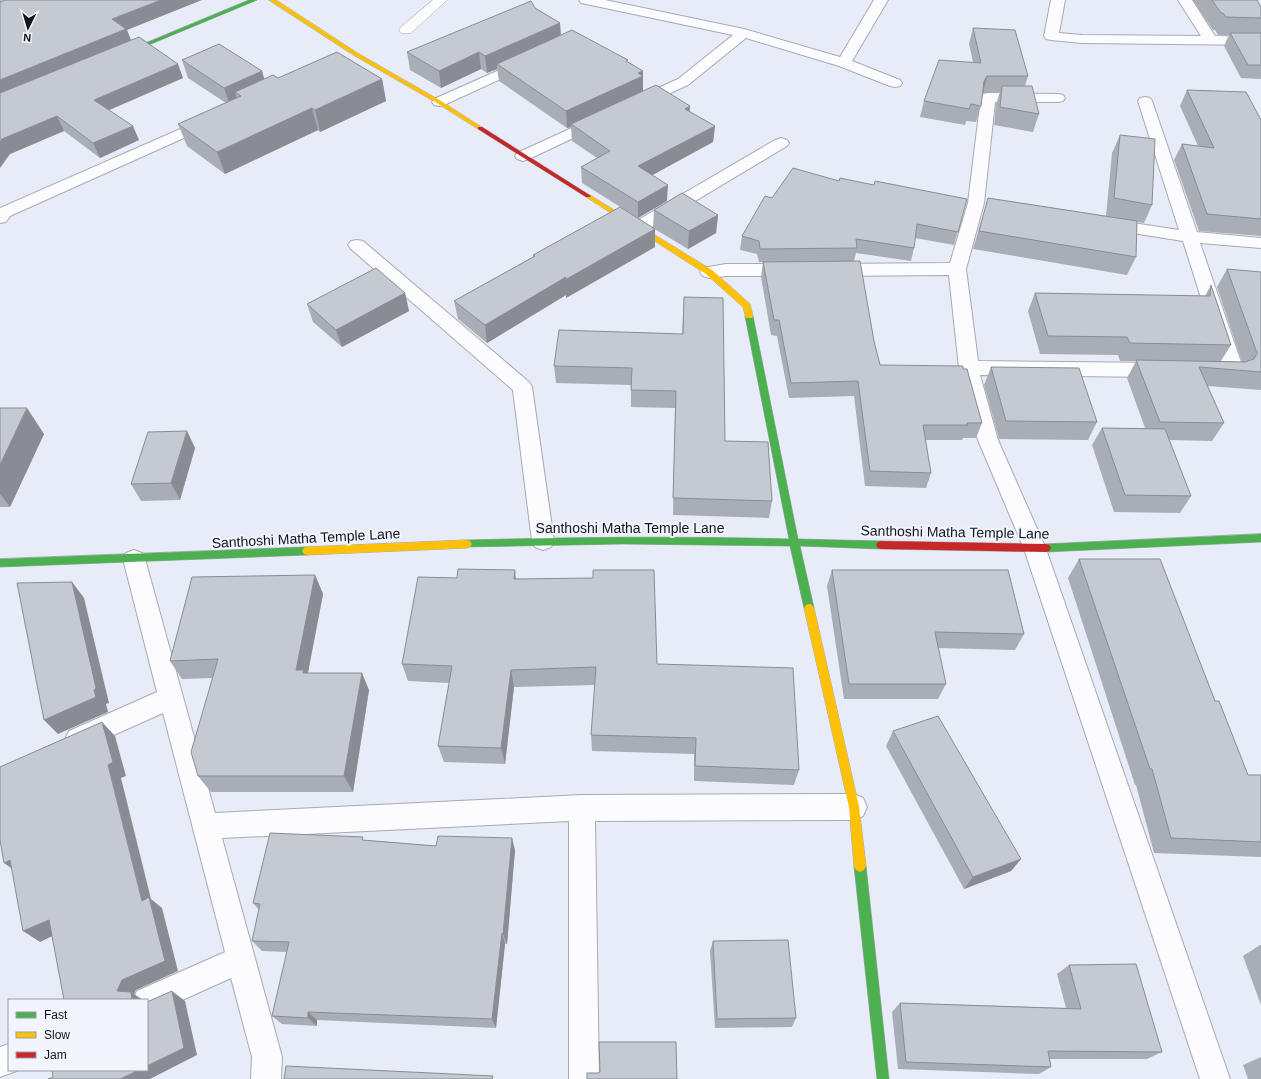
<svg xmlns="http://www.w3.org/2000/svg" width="1261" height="1079" font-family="Arial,sans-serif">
<rect width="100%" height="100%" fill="#e8ecf8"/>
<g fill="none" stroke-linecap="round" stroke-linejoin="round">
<g stroke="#a7aab3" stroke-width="1">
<path id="lane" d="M433,0H447L411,33H401L399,30L401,27Z"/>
</g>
<g stroke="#a7aab3" stroke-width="2">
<g id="street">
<path d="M579,0H605L744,29L840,57L874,0H888L852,61L900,80L902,83L900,86L895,87L890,86L839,66L746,38L688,85L642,106L637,107L632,106L630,103L632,100L678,79L733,35L586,4L581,3Z"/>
<path d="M1051,0H1065L1059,33L1082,35L1201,36L1178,0H1192L1215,36L1261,37V45L1082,43L1051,40L1046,39L1044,36Z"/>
<path d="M526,58L531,59L533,62L531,65L444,105L439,106L434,105L432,102L434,99Z"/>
<path d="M988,93L1058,94L1063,95L1065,98L1063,101L1058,102H995L984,203L966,269L978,361L1162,363L1169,365L1172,370L1169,375L1162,377L980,375L998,440L1046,549L1230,1079H1200L1024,549L978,440L959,368L949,275L832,276L826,274L823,270L826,266L832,264L950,263L968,203L981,97L983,94Z"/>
<path d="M1145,97L1150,98L1152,101L1197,232L1261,238V248L1200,243L1244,371L1241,376C1230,379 1218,378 1207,375L1204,370L1207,365L1214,363L1222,364L1183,241L1107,229L1101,228L1099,224L1101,220L1107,219L1179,230L1138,101L1140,98Z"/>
<path d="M210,116L215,118L218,121L215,124L10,216L6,222L0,223V208Z"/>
<path d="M598,116L603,118L606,121L603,124L529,159L523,161L517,159L515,156L517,153Z"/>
<path d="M781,138L787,140L789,143L787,146L645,231L639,232L633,231L631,227L633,223L775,140Z"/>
<path d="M357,240L363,241L529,382L532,387L554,541L551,547L543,550L535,547L532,541L513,390L351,249L348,245L351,241Z"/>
<path d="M726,264H791L797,266L800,270L797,274L791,276H726L709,278L703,276L700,272L703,268Z"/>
<path d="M134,550L142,553L145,559L215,813L582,795L854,794L863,798L867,807L863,816L854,820L595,821L599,1079H569V821L222,838L282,1057L281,1079H251L252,1057L231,978L147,1016V1000H133L137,991L225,952L163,713L78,751L69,747L65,739L69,731L157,692L123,559L126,553Z"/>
<path d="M9,1044V1070H19L0,1077V1047Z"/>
</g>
</g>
<g stroke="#a7aab3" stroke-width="1">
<g id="fast">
<path d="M249,0H257L122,56L117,55Z"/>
<path d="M749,313L753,316L798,539L881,541L884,542L886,545L884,548L881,549L800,546L814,608L812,611L809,612L806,611L804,608L790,546L622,544L464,547L462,544L464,541L467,540C574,537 682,536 789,539L745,316Z"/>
<path d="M1261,534V542L1046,552L1043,551L1041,548L1043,545L1046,544Z"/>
<path d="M307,547L310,548L312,551L310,554L307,555L0,567V559Z"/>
<path d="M860,860L864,862L866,866L889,1079H877L854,866L856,862Z"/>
</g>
</g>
<g stroke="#a7aab3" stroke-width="1">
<g id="slow">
<path d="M269,0H276L359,54L441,101L483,128L478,129L437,103L355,56Z"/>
<path d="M588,194L712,270L750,304L753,316L752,318H746L743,307L706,274L586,197V195Z"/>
<path d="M467,540L470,541L472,544L470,547L467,548L307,555L304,554L302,551L304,548L307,547Z"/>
<path d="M809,604L812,605L814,608L859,807L866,866L864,870L860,872L856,870L854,866L849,807L804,608L806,605Z"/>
</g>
</g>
<g stroke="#a7aab3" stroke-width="1">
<g id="jam">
<path d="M478,127H482L591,196L590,197H586L478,129Z"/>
<path d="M881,541L1046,544L1049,545L1051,548L1049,551L1046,552L881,549L878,548L876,545L878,542Z"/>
</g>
</g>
<use href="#lane" fill="#fcfcfe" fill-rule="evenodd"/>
<use href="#street" fill="#fcfcfe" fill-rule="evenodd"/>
<use href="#fast" fill="#4caf50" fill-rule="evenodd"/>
<use href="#slow" fill="#ffc107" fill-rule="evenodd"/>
<use href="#jam" fill="#c62828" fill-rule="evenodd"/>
</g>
<g fill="#a9adb5">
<path d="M0,0L127,30L131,40L183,78L109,110L139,140L100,158L64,131L10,154Z"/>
<path d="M1192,0H1257L1261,7V79L1241,78L1224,46L1229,35H1218L1215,30H1213Z"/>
<path d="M535,8L560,23L561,35L628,62L643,71V92L690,112L715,126L713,142L652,175L667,201L638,218L582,183L581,167L597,158L572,141L571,127L567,128L499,81L497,69L487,73L481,69L441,88L410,70L407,52Z"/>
<path d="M973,28L1028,76L1025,86L1039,114L1033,132L994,125L996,104L1000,92L983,93L981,106L976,122L966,121L965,125L920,117L924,101L973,62L969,44Z"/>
<path d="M182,60L262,71L264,79L278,78L382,79L386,101L320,132L318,130L225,174L187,146L178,124L226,103L188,78Z"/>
<path d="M1187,90L1261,120V236L1199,231L1174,160L1182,144L1198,146L1180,106Z"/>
<path d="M1120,135L1152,205L1144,223L1137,222L1136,257L1127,275L973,249L988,198L1106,216L1112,153Z"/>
<path d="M839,181L874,185L967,199L954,245L915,238L914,248L911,261L856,253L854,261L880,365L982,423L976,438H963L962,440H925L931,473L926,488L865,486L854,396L789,398L777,336L771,335L761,277L763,262H759L757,254L740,250L742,236L772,198Z"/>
<path d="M654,210L718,215L716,233L688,249L653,228Z"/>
<path d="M655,229V247L566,298V295L487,343L458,319L454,301L533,257V255Z"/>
<path d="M1227,269L1261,272V390L1208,386L1224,423L1212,441L1169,440L1191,496L1180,513L1114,512L1092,445L1102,428H1145L1127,378L1136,361H1120L1118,355L1040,354L1028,311L1035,293L1205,296L1211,285L1231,345L1221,361L1242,362L1217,287Z"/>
<path d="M405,293L409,311L342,347L313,322L307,304Z"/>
<path d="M684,297L725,441L772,501L769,518L673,515L675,408L631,407V385L556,383L554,366L682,334Z"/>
<path d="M991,367L1097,422L1088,440L999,439L984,385Z"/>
<path d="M0,408L44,434L10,507H0Z"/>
<path d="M187,431L195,448L180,500L141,501L131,484Z"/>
<path d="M1079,559L1215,701L1248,775H1261V857L1154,853L1136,785H1135L1068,578Z"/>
<path d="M832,570L1024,634L1015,650L938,648L946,684L938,699H844L827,586Z"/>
<path d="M315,575L323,594L308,673L369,690L353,792H211L198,776L213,678L182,679L170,661Z"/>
<path d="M516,579L657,664L799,770L794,785L694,781V754L592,751L591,735L595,685L514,687L505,764L444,762L438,746L449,683L408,681L402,664Z"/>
<path d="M893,731L1021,859L1011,871L964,889L886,746Z"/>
<path d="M365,840L436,846L515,850L507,944H505L496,1028L317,1020V1026L282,1024L272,1016L287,952L262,951L252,941L259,910L253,903Z"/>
<path d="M713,941L796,1018L792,1027L715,1028L710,951Z"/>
<path d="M1260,945H1261V1005L1243,956Z"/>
<path d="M1069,965L1162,1052L1147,1059H1050L1051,1067L1039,1074L898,1069L892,1012L900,1003L1066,1008L1057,974Z"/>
<path d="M1261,1057V1079H1248L1243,1065Z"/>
</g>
<g fill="#898d93">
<path d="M161,0H202L127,30L132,43L0,98V80L112,19Z"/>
<path d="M560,23L561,40L497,64V69L487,73L485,56Z"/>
<path d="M479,52L481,69L441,88L439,71Z"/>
<path d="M178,64L183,78L100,114L94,100Z"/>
<path d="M262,71L267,89L235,92L238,102L230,105L224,88Z"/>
<path d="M643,71V94L571,124V127L567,128L566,111Z"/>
<path d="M987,76L983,93L984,81Z"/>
<path d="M382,79L386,101L320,132L315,110Z"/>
<path d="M690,106L689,123L685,109Z"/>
<path d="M312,108L318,130L225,174L217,152Z"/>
<path d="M57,116L64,131L10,154L0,168V142L2,139Z"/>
<path d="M133,126L139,140L100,158L93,143Z"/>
<path d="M715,126L713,142L638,183V166Z"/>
<path d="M668,185L667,201L638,218V202Z"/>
<path d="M718,215L716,233L688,249L689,231Z"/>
<path d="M655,229V247L566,298V295L487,343L485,325L566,277Z"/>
<path d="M405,293L409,311L342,347L336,330Z"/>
<path d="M27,408L44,434L10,507L0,494V465Z"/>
<path d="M187,431L195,448L180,500L171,483Z"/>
<path d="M515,570L517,589L514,579Z"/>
<path d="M315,575L323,594L307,677L296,670Z"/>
<path d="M72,582L84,598L109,703L106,704L108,712L58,734L44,720Z"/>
<path d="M511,670L514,687L505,764L501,748Z"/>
<path d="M362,673L369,690L353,792L344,776Z"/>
<path d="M102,722L115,736L126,776L121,778L151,899L162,908L178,971L136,990L134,994L143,1000H132L117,991L142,901L108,765Z"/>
<path d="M512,838L515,850L507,944L503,934Z"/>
<path d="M1021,859L1011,871L964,889L973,877Z"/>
<path d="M10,860L21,875L4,863Z"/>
<path d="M49,920L65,930L40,942L23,931Z"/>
<path d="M502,933L505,944L496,1028L492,1019Z"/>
<path d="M172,991L185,1001L197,1055L150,1079H120L139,1070H147V1066Z"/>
<path d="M308,1012L317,1020V1026L308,1018Z"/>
</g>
<g fill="#c4c9d2" stroke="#898d93">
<path d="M6,0H161L112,19L126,29L0,80V2Z"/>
<path d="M1212,0H1257L1261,7V18L1226,17L1223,13H1221Z"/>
<path d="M531,1L535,8L560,23L485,56L479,52L439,71L407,52Z"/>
<path d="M973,28L1015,30L1028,76H987L984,81L981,106L971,104L969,109L924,101L939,60L981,63Z"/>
<path d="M572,30L628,60L626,61L643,71L638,73L643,76L566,111L497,64Z"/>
<path d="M1230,33H1261V65H1248Z"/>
<path d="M139,37L178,64L94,100L133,126L93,143L57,116L2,139L0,142V93Z"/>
<path d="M219,44L262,71L224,88L182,60Z"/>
<path d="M337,52L382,79L315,110L312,108L217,152L178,124L241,96L235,92L273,75L278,78Z"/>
<path d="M656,85L690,106L685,109L715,126L638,166L668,185L638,202L581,167L610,151L571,124Z"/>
<path d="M1002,86H1032L1039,114L1000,107Z"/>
<path d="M1187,90L1246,92L1261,120V219L1207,214L1182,144L1214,148Z"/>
<path d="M1120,135L1155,139L1152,205L1114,198Z"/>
<path d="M793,168L839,181L840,178L874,185L875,181L967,199L958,232L917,224L914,248L856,239L857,248L760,249L759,241L742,236L765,196L772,198Z"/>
<path d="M682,193L718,215L689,231L654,210Z"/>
<path d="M988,198L1137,221L1136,257L979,231Z"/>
<path d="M620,207L655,229L565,280L566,277L485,325L454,301L535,256L533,255Z"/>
<path d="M860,261L874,341L880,365L963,366V369H967L982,423H967L968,425H923L931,473L870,471L858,381L791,383L779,320H774L763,262Z"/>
<path d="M376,268L405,293L336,330L307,304Z"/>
<path d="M1227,269L1261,272V372L1199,367L1224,423L1160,422L1136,360L1245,362L1254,359L1257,353Z"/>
<path d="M1211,285L1231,345L1130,343L1127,337L1048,336L1035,293L1210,296Z"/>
<path d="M684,297L723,298L725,441L768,442L772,501L673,498L676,391L631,390L632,368L554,366L559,330L683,334Z"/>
<path d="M991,367L1079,368L1097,422L1006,421Z"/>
<path d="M0,408H27L0,465Z"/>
<path d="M1102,428L1165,429L1191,496L1125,495Z"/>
<path d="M187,431L171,483L131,484L148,432Z"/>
<path d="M1079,559H1160L1215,701H1219L1248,775H1261V842L1171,838L1152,769H1150Z"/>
<path d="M458,569L515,570L514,579L593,578V570H654L657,664L793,668L799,770L695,766L696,738L591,735L596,667L511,670L501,748L438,746L452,666L402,664L418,577L457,578Z"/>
<path d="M832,570H1008L1024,634L935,632L946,684H849Z"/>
<path d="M315,575L296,670H304L303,673H362L344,776H198L191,752L218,659L170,661L192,577Z"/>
<path d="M72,582L96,688L94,690L96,697L44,720L17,583Z"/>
<path d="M938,716L1021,859L973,877L893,731Z"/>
<path d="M102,722L113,762L108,765L142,901L149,897L165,961L122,980L117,991L131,992L132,1000H64L49,920L23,931L10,860L4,863L0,840V767Z"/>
<path d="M270,833L363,837L362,840L436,846L438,836L512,838L503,934L502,933L492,1019L308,1012V1018L272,1016L289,942L252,941L260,904L253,903Z"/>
<path d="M788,940L796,1018L717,1019L713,941Z"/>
<path d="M1136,964L1162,1052L1048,1051L1051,1067L906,1062L900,1003L1081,1009L1069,965Z"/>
<path d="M172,991L184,1048L147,1066V1002Z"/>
<path d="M599,1042H676L677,1079H587V1073H598L600,1072Z"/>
<path d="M286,1066L493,1076L492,1079H284Z"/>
<path d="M52,1070H139L120,1079H48L53,1077Z"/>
</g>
<g text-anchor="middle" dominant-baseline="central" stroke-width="4" stroke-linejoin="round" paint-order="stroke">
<g font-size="14" fill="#13141c" stroke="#f3f5fe">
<text x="630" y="528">Santhoshi Matha Temple Lane</text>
<text transform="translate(955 532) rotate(1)">Santhoshi Matha Temple Lane</text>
<text transform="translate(306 538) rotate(-3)">Santhoshi Matha Temple Lane</text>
</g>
</g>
<rect x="8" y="999" width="140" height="72" fill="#f3f5fe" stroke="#999ba4"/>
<rect x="16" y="1012" width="20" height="6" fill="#4caf50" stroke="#999ba4"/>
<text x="44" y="1019" font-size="12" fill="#13141c">Fast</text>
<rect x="16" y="1032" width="20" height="6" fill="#ffc107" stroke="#999ba4"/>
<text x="44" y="1039" font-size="12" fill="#13141c">Slow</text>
<rect x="16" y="1052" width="20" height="6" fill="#c62828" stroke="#999ba4"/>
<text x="44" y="1059" font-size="12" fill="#13141c">Jam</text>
<g transform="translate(28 28) rotate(185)" stroke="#f3f5fe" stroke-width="3" paint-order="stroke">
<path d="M0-3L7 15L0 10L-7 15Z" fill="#13141c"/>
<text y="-6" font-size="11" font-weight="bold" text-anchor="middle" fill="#13141c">N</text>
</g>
</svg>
